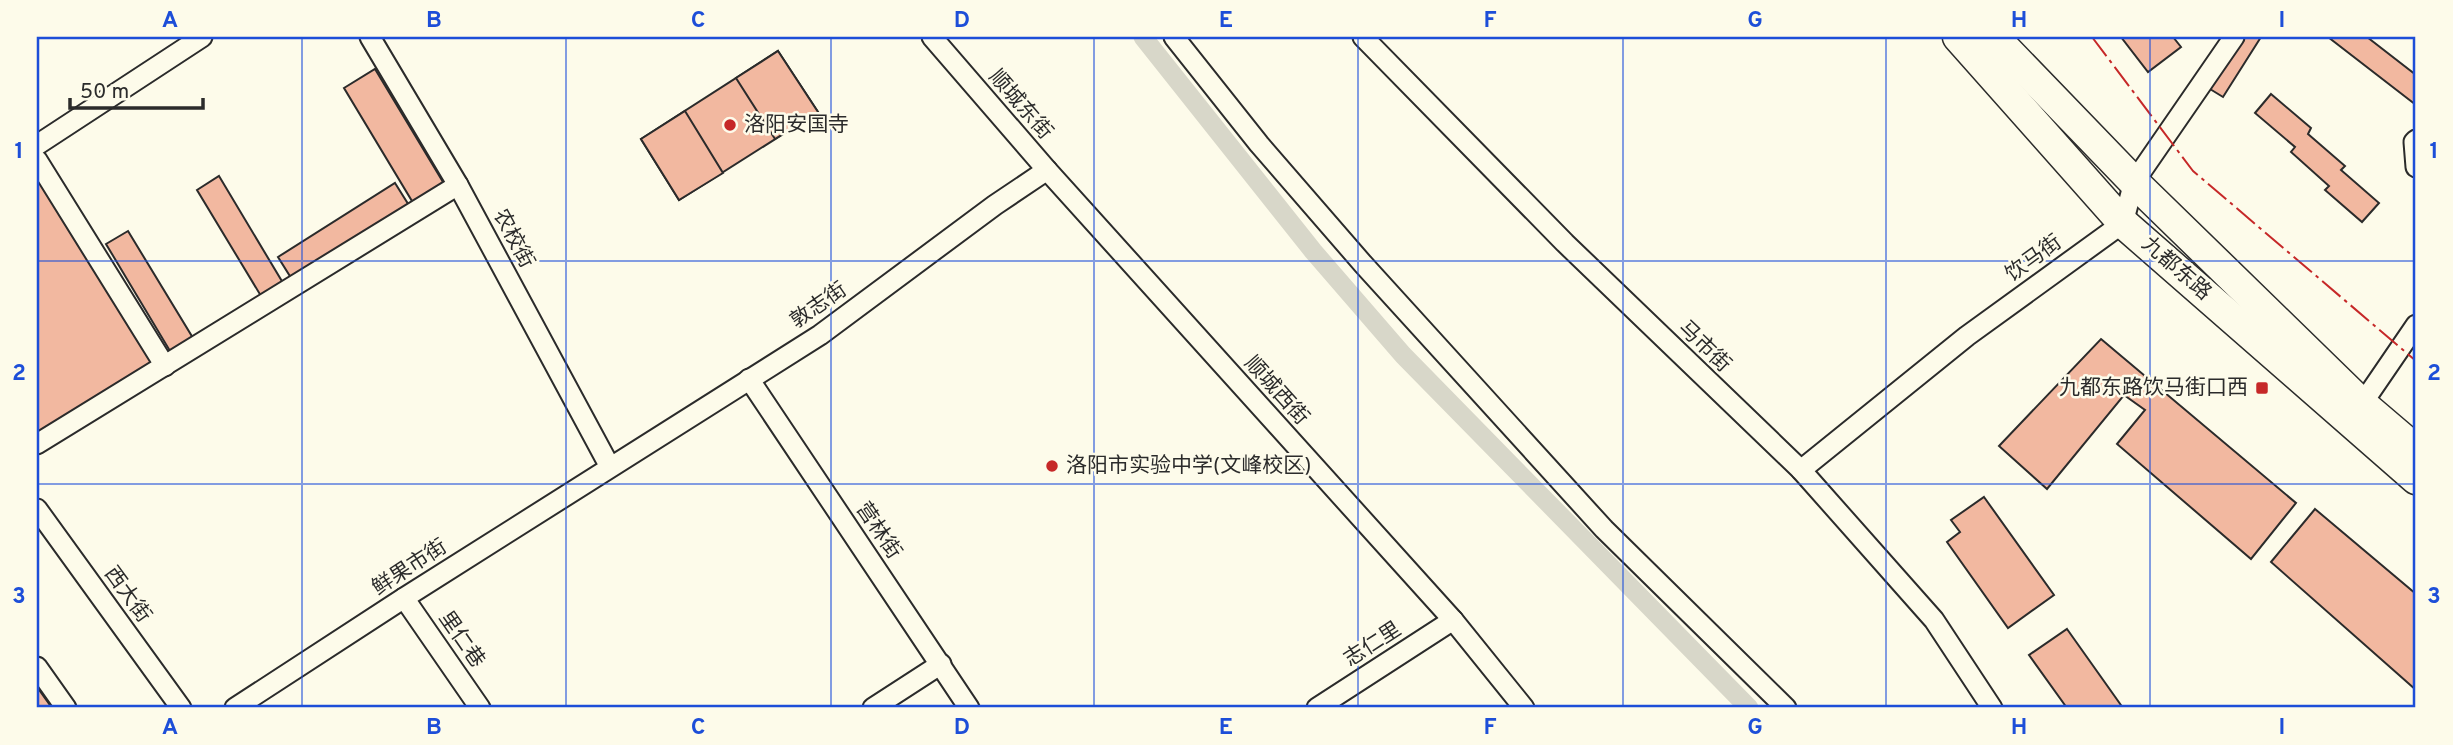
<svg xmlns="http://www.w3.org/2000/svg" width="2453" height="745" font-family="Overpass,'Noto Sans SC',sans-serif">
<rect width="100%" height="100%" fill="#fdfbea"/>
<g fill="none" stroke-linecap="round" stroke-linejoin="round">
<path stroke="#d8d7c9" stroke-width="19" d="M1143,37L1313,251L1403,355L1749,708"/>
</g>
<g fill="#f2b8a0" stroke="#2b2b2b" stroke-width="2">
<path d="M2121,37H2173L2181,47L2148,72Z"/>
<path d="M2243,37H2261L2223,97L2210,89Z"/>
<path d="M2328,37H2367L2416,75V105Z"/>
<path d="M778,51L818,112L679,200L641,139Z"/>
<path d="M778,51L818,112L775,139L736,78Z"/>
<path d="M375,69L446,187L415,206L344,88Z"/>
<path d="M2271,94L2311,128L2308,134L2345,166L2341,170L2379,203L2362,222L2325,190L2329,186L2291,152L2295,147L2255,113Z"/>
<path d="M685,111L723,173L679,200L641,139Z"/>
<path d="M219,176L286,288L264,301L197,190Z"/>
<path d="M41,182L156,363L37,439V185Z"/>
<path d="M395,183L410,207L293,281L278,257Z"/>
<path d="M128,231L196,343L173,356L106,244Z"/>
<path d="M2101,339L2296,503L2251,559L2117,444L2145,410L2124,395L2047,489L1999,446Z"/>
<path d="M1984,497L2054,595L2008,628L1947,542L1960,532L1951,520Z"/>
<path d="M2315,509L2416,594V690L2271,562Z"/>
<path d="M2067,629L2123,708H2067L2029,655Z"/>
<path d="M37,687L52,708H37Z"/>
</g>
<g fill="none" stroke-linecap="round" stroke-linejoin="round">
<g stroke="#2b2b2b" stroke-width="23">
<g id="minor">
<path d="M370,37L458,185L610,467"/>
<path d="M932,37L1047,170L1453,620L1524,708"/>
<path d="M1174,37L1259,144L1363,264L1604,529L1786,708"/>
<path d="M1363,37L1565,243L1801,470L1934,620L1992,708"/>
<path d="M2416,140L2414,142L2416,167"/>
<path d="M37,145L202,37"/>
<path d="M37,160L165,366"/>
<path d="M749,379L969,708"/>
<path d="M2362,404L2416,325"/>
<path d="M37,444L458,185"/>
<path d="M1801,470L1967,336L2123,223L2134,182L2234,37"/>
<path d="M37,509L181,708"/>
<path d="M404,598L480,708"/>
<path d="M37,667L66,708"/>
<path d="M235,708L404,598L820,335L995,205L1047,170"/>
<path d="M873,708L941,664"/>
<path d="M1317,708L1453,620"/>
</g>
</g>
<g stroke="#2b2b2b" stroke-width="33">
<g id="highway">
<path d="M1958,37L2123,223L2416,479"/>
<path d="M1994,37L2134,182L2362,404L2416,450"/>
</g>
</g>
<use href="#minor" stroke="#fdfbea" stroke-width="19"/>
<use href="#highway" stroke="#fdfbea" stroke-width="30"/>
<path stroke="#c62828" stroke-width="2" stroke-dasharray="24 5 3.5 5" stroke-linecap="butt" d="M2092,37L2193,171L2416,361"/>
</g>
<path fill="none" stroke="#1d4ed8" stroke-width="2" stroke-opacity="0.55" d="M302,37V708M566,37V708M831,37V708M1094,37V708M1358,37V708M1623,37V708M1886,37V708M2150,37V708M37,261H2416M37,484H2416"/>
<g fill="#c62828" stroke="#fdfbea" stroke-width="2.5">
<circle cx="730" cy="125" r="7"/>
<rect x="2255" y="381" width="14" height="14" rx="3.5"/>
<circle cx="1052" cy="466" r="7"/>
</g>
<g text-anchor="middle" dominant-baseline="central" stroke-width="5" stroke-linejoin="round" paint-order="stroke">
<g font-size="21" fill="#2b2b2b" stroke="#fdfbea">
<text transform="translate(1020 105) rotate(49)">顺城东街</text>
<text transform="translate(513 239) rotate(62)">农校街</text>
<text transform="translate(2034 259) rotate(-36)">饮马街</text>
<text transform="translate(2176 269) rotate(41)">九都东路</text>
<text transform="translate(819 306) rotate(-35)">敦志街</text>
<text transform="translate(1704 347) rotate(44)">马市街</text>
<text transform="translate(1276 391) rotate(48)">顺城西街</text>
<text transform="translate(878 531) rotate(56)">营林街</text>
<text transform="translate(410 568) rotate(-33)">鲜果市街</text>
<text transform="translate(127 595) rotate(54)">西大街</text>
<text transform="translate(461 640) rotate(55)">里仁巷</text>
<text transform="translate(1373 645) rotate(-33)">志仁里</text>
</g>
<g font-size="21" fill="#2b2b2b" stroke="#fdfbea" text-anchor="start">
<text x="744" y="125">洛阳安国寺</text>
<text x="2248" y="388" text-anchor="end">九都东路饮马街口西</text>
<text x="1066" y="466">洛阳市实验中学(文峰校区)</text>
</g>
</g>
<rect width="2453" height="745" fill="none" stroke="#fdfbea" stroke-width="77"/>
<path d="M70 98v10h133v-10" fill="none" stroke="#2b2b2b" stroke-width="3.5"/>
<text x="80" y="98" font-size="21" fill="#2b2b2b" stroke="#fdfbea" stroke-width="5" paint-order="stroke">50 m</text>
<rect x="38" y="38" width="2376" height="668" fill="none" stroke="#1d4ed8" stroke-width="2.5"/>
<g font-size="23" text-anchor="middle" font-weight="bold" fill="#1d4ed8">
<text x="170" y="27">A</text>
<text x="434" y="27">B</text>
<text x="698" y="27">C</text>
<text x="962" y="27">D</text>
<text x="1226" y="27">E</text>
<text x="1490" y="27">F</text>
<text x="1755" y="27">G</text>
<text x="2019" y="27">H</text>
<text x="2282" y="27">I</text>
<text x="19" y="158">1</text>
<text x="2434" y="158">1</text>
<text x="19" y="380">2</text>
<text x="2434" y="380">2</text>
<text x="19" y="603">3</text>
<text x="2434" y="603">3</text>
<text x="170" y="734">A</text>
<text x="434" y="734">B</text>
<text x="698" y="734">C</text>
<text x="962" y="734">D</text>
<text x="1226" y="734">E</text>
<text x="1490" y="734">F</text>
<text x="1755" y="734">G</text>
<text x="2019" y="734">H</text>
<text x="2282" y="734">I</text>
</g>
</svg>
